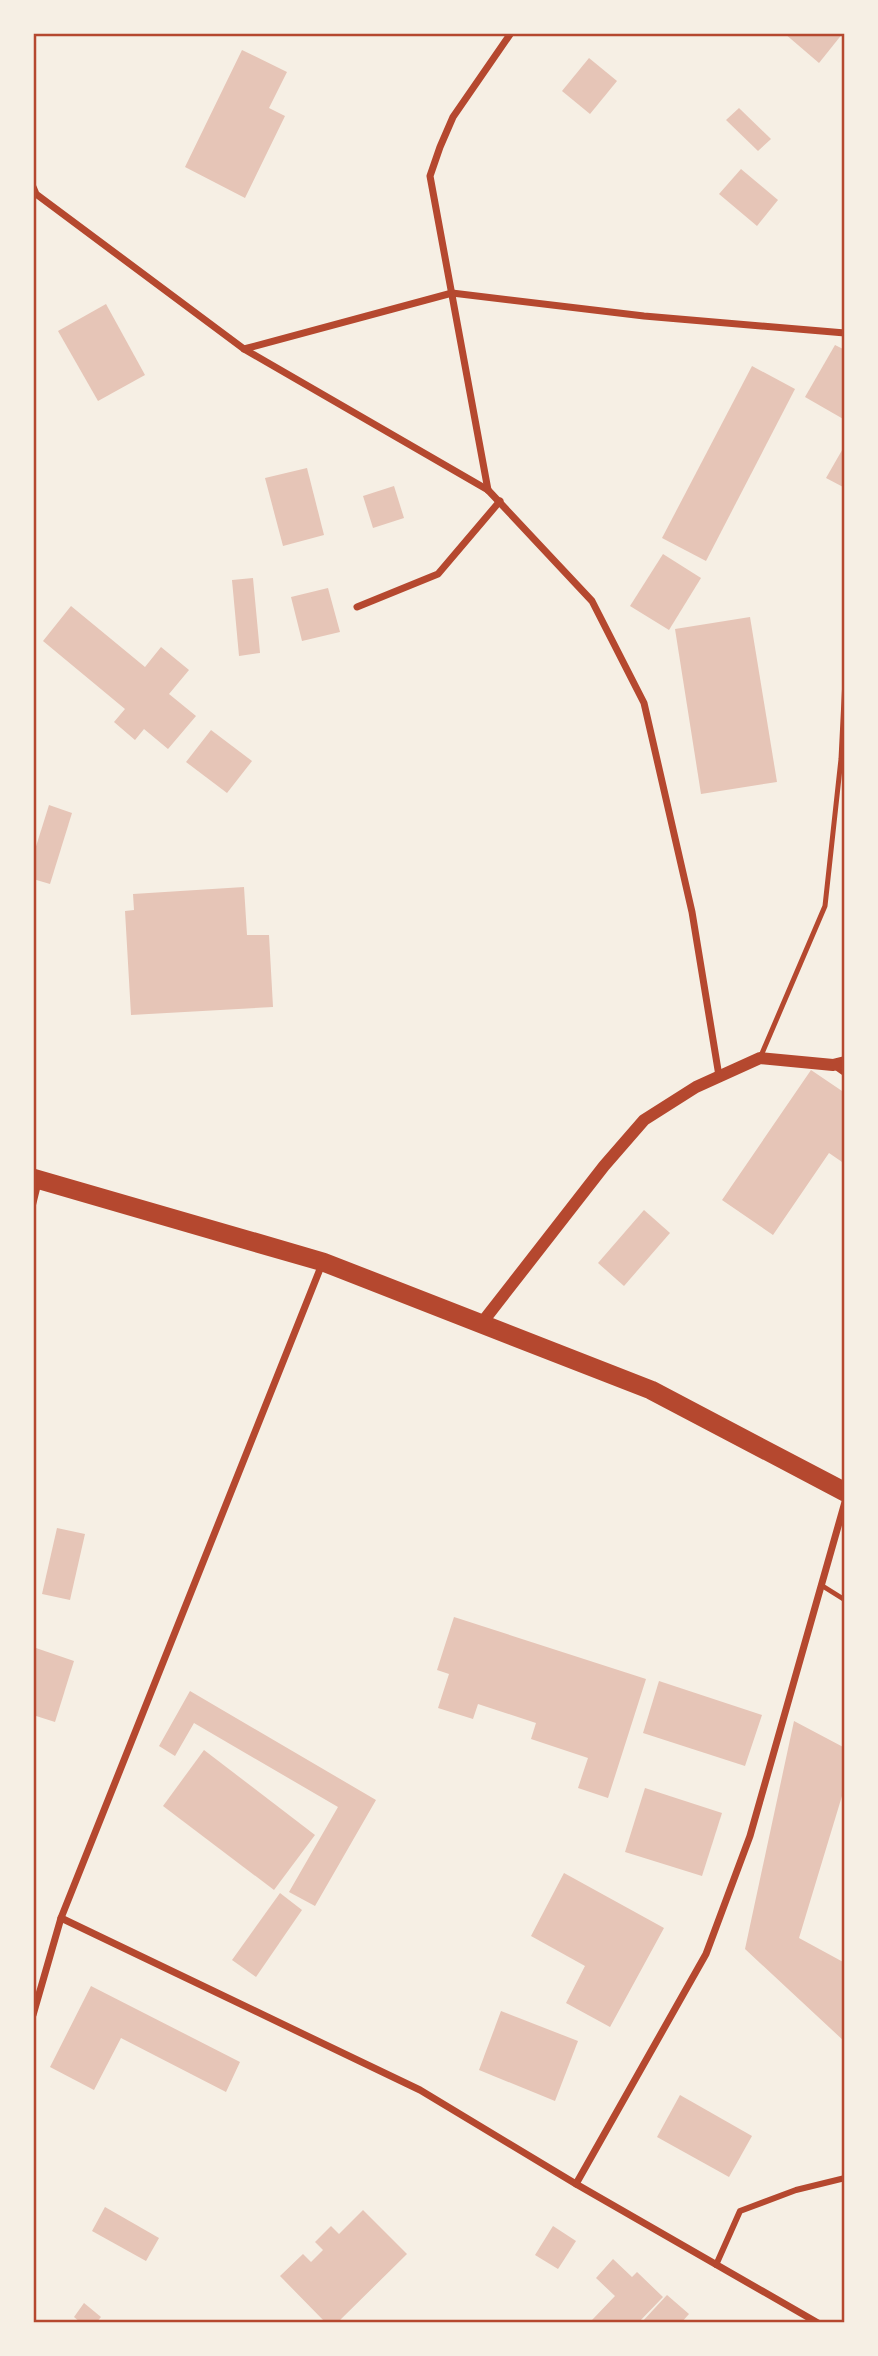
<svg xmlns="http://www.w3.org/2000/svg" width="878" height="2356" font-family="'Source Sans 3',sans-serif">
<rect width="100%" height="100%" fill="#f6efe4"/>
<g fill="#e6c5b7">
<path d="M784,33H843L819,63Z"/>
<path d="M242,50L287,72L269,108L285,116L245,198L185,167Z"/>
<path d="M589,58L617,81L590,114L562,91Z"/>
<path d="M739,108L771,139L758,151L726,120Z"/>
<path d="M741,169L778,200L757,226L719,194Z"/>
<path d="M106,304L145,375L98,401L58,331Z"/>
<path d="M835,345L845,350V420L805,397Z"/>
<path d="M752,366L795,389L706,561L662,538Z"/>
<path d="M845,445V488L826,478Z"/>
<path d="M307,468L324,535L283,546L265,478Z"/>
<path d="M394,486L404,518L373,528L363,496Z"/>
<path d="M663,554L701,578L669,630L630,606Z"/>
<path d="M253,578L260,653L239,656L232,580Z"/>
<path d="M328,588L340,632L302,641L291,597Z"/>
<path d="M71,606L145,667L161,647L189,670L169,694L196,716L168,749L144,729L135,740L114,722L125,709L43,641Z"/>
<path d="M750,617L777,782L701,794L675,629Z"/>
<path d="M211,730L252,761L227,793L186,762Z"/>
<path d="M49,805L72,813L50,884L33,879V856Z"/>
<path d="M244,887L247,935H269L273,1007L131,1015L125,911L134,910L133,894Z"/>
<path d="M811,1070L845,1093V1164L829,1153L773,1235L722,1200Z"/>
<path d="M644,1210L670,1233L624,1286L598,1263Z"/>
<path d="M57,1528L85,1534L70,1600L42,1594Z"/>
<path d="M454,1617L646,1679L608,1798L578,1788L588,1758L531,1739L536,1723L478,1704L473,1719L438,1708L449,1674L437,1670Z"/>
<path d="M33,1647L74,1661L55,1722L33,1715Z"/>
<path d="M659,1681L762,1715L745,1766L643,1733Z"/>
<path d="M190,1691L376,1800L315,1906L289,1892L338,1807L194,1723L175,1756L159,1746Z"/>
<path d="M794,1721L845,1748V1786L799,1938L845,1963V2042L745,1949Z"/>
<path d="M204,1750L315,1835L274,1890L163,1806Z"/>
<path d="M645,1788L722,1813L702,1876L625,1852Z"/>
<path d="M564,1873L664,1928L610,2027L566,2003L585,1966L531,1936Z"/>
<path d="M280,1893L302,1910L256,1977L232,1960Z"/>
<path d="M91,1986L240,2062L226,2092L121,2038L94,2090L50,2067Z"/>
<path d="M501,2011L578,2041L555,2101L479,2070Z"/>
<path d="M680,2095L752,2136L729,2177L657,2137Z"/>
<path d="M105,2207L159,2238L146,2261L92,2231Z"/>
<path d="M363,2210L407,2254L337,2323H326L280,2276L303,2254L311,2262L323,2250L315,2242L331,2226L339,2234Z"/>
<path d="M553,2226L576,2241L558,2269L535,2255Z"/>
<path d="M613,2259L632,2277L637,2272L663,2297L638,2323H595L592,2320L615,2296L596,2278Z"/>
<path d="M667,2295L689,2314L681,2323H641Z"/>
<path d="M84,2303L101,2317L96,2323H81L74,2317Z"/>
</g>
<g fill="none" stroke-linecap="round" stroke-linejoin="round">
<g stroke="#b5482f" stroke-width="5">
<path d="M760,1058L825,906L841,759L845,679"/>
<path d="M835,1067L845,1074"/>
<path d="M33,1207L39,1183"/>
<path d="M821,1585L845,1600"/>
</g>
<path stroke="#b5482f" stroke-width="6" d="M716,2265L740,2211L796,2190L845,2178"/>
<g stroke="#b5482f" stroke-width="7">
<path d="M33,187L36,194L244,349L488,490L592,601L644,703L692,912L719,1076"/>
<path d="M244,349L452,293L644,316L845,333"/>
<path d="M488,490L430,176L440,147L453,117L511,33"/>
<path d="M357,607L438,574L500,501"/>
<path d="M61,1918L420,2090L576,2184L818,2323"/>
<path d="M33,2015L61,1918L322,1264"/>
<path d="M576,2184L706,1954L750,1836L845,1502"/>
</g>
<path stroke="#b5482f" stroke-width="12" d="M481,1324L604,1166L644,1120L696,1087L760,1058L833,1065L845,1062"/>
<path stroke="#b5482f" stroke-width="19" d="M33,1178L323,1262L651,1390L845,1492"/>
</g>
<rect width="878" height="2356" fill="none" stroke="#f6efe4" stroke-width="70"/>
<rect x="35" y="35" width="808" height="2286" fill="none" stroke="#b5482f" stroke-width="2.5"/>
</svg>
